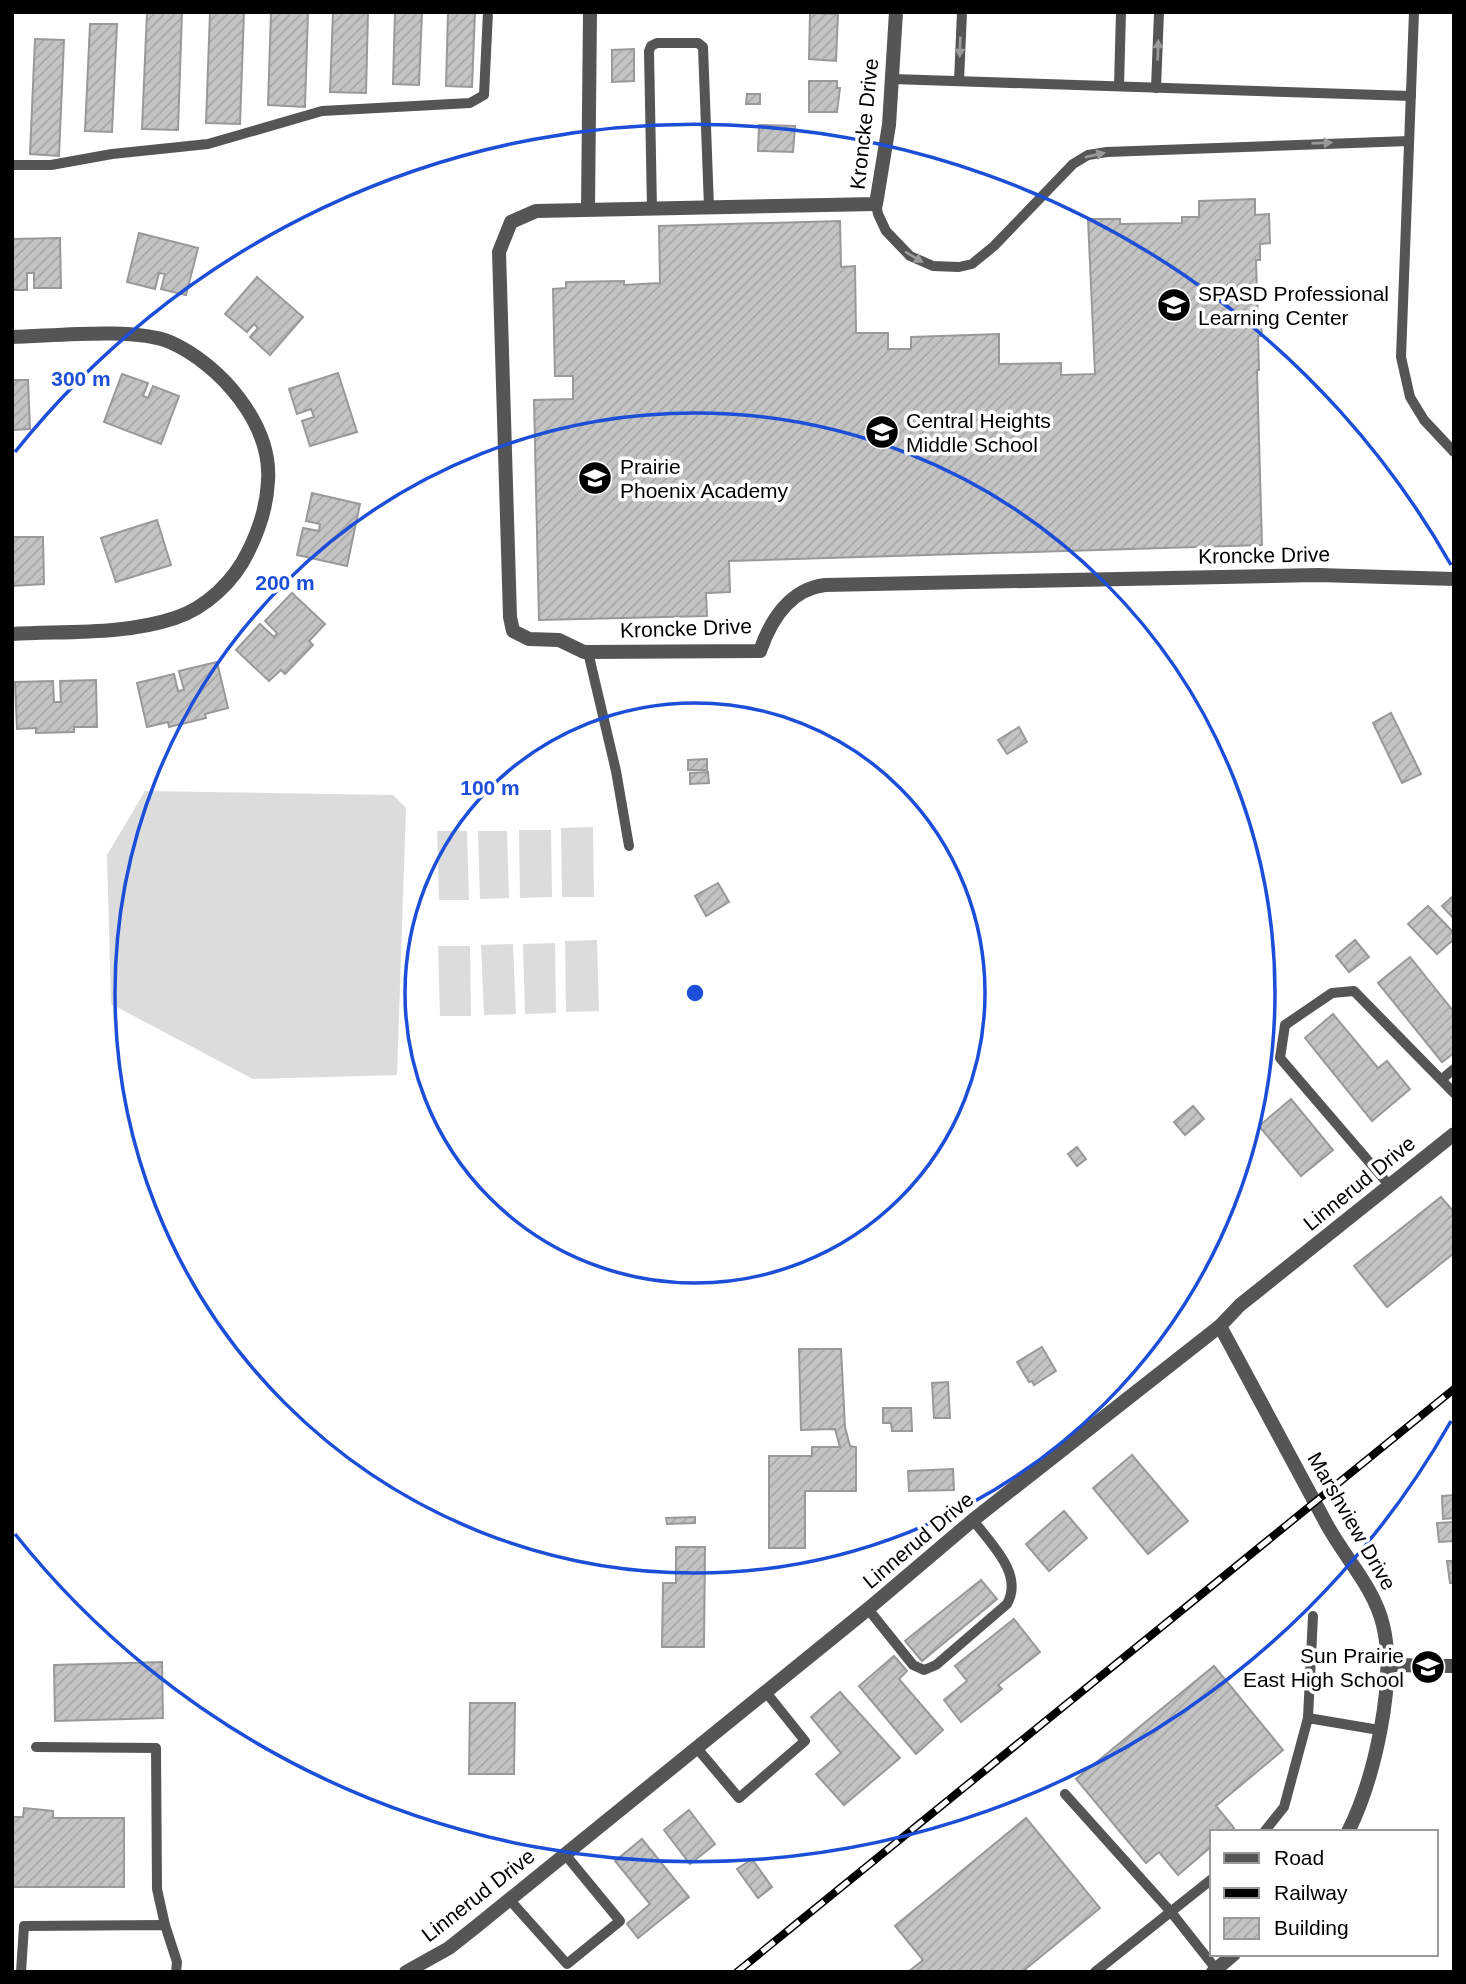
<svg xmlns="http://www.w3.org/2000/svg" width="1466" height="1984" font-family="Helvetica,sans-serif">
<defs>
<pattern id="building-hatch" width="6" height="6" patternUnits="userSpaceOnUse" patternTransform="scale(1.75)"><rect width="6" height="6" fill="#c4c4c4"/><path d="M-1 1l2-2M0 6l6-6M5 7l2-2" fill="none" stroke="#a7a7a7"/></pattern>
</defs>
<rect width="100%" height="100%" fill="#fff"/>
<g fill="#dcdcdc">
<path d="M145,791L393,795L406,808L397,1075L253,1079L111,1004L107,855Z"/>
<path d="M593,827L594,897H562L561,828Z"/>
<path d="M519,830H551L552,897L520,898Z"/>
<path d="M437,831H467L469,900H439Z"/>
<path d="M478,831H507L509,898L480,899Z"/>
<path d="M597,940L599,1011L566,1012L565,941Z"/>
<path d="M555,943L556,1013L525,1014L523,944Z"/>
<path d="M513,944L516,1014L484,1015L481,945Z"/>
<path d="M438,946H470L471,1016H440Z"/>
</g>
<g fill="url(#building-hatch)" stroke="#999" stroke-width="2">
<path d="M147,12H182L178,130L142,129Z"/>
<path d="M210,12H244L240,124L206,123Z"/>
<path d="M271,12H308L305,107L268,105Z"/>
<path d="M333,12H368L366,93L330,92Z"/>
<path d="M395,12H422L419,85L393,84Z"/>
<path d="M448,12H475L472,87L446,86Z"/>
<path d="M810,13L838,14L836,61L809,59Z"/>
<path d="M90,24H117L112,132L85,131Z"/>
<path d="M35,39L64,40L59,156L30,154Z"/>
<path d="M634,49V81L612,82V50Z"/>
<path d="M809,81H837V88H840L837,112H809Z"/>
<path d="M747,94H760V104H746Z"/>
<path d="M759,125L795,126L793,152L758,151Z"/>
<path d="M1255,199V215L1269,214L1270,243L1260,244V260H1256L1258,324H1261L1262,336H1258L1259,370H1257L1262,545L729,561L730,592L706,593L707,616L539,620L534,400L573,399V376H555L553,289L566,288V282L624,281V285L660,283L659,226L840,221L841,267L855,266L856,333H888V349H911V337L999,334V364L1061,363V375L1095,374L1088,219H1120V224L1182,223V217H1199V201Z"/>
<path d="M139,233L198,248L186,295L161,289L165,274L159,273L155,289L127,282Z"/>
<path d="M60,238L61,288H34V273H27V290H12V239Z"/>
<path d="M257,277L303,317L270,355L250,337L258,328L254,324L247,332L225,314Z"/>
<path d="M338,373L357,432L310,446L302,421L314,417L311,409L297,414L289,389Z"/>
<path d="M122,374L148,383L143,396L148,398L153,386L179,396L161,444L104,422Z"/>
<path d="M12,380H28L30,429L12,430Z"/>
<path d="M312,493L360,504L347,566L297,555L303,528L319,531L320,524L306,521Z"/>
<path d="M157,520L171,565L116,582L101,538Z"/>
<path d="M12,537H43L44,584L12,586Z"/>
<path d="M292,593L325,624L309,641L313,645L285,674L281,670L269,681L236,650L260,624L274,637L277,633L265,621Z"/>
<path d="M217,662L228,708L205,714L206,718L169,727L168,722L147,727L137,683L174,674L178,691L184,690L179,671Z"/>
<path d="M96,680L97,727H74V732L36,733V728L17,729L15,682L53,681L54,702H61L60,681Z"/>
<path d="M1391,713L1421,774L1402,783L1373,723Z"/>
<path d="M1019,727L1027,742L1007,754L998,740Z"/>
<path d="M707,759V770H688V760Z"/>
<path d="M708,772L709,783L690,784V773Z"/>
<path d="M718,883L729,902L706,916L695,896Z"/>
<path d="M1454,895V919L1442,906Z"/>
<path d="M1428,906L1454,933V939L1437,954L1408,924Z"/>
<path d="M1355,940L1369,957L1349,972L1336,956Z"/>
<path d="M1410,957L1454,1012V1053L1442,1062L1378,983Z"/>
<path d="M1333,1014L1378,1068L1387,1061L1410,1089L1372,1121L1305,1038Z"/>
<path d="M1291,1099L1333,1150L1301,1176L1259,1126Z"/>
<path d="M1193,1106L1204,1119L1185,1135L1174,1122Z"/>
<path d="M1077,1147L1086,1159L1077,1166L1068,1154Z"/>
<path d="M1441,1197L1454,1212V1253L1387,1307L1354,1266Z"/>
<path d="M1042,1347L1056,1371L1034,1385L1032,1381L1029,1382L1017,1362Z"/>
<path d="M799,1349H841L845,1427L850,1446L856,1447V1491H805V1548H769V1456H812V1447H840L835,1429L801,1430Z"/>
<path d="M948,1382L950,1418H934L932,1383Z"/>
<path d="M883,1408H911L912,1431H892L891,1423H883Z"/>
<path d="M1132,1455L1188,1521L1148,1554L1093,1488Z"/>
<path d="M953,1469L954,1490L909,1491L908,1471Z"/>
<path d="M1454,1495V1518L1443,1519L1442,1496Z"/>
<path d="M1064,1511L1087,1538L1049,1571L1026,1544Z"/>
<path d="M695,1517V1523L667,1524L666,1518Z"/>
<path d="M1454,1522V1541L1439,1542L1437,1523Z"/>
<path d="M676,1547H705L704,1647H662L663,1583H676Z"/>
<path d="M1447,1561H1454V1583H1450Z"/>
<path d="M981,1580L997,1599L922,1661L905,1641Z"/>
<path d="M1014,1619L1040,1652L998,1685L1002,1689L961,1722L944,1700L967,1681L955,1666Z"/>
<path d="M894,1656L907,1671L899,1679L943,1730L916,1754L859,1686Z"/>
<path d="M162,1662L163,1718L55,1721L54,1665Z"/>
<path d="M1214,1666L1283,1750L1216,1806L1234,1828L1230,1832H1212V1846L1178,1875L1159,1852L1146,1863L1076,1779Z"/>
<path d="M840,1692L900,1758L844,1805L816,1774L841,1753L811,1717Z"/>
<path d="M470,1703H515L514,1774H469Z"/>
<path d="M24,1808L53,1811V1818H124V1887H12V1817H23Z"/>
<path d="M689,1810L715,1844L690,1864L664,1830Z"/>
<path d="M1026,1818L1100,1908L1022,1972H908L923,1960L895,1926Z"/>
<path d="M642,1839L689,1897L638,1938L627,1924L650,1904L615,1861Z"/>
<path d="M752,1859L772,1887L758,1898L737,1869Z"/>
</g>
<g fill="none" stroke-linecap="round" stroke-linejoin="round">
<g stroke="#555" stroke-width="10">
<path d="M1414,12L1401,357L1410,397L1424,420L1454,452"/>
<path d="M892,79L1411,96"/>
<path d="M959,81L962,12"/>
<path d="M1119,86L1121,12"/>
<path d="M1156,88L1159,12"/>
<path d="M12,165H51L112,154L208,144L322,111L470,103L484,95L488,12"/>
<path d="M876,204L878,214L886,231L910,256L933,266L959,267L972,264L994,246L1073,164L1088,155L1107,152L1409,141"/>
<path d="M652,209L649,51L651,46L657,43H698L703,47L709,207"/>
<path d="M588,652L616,771L629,846"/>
<path d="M1442,1079L1454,1069"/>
<path d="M1389,1185L1280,1058L1285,1025L1332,993L1354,991L1454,1093"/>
<path d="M868,1609L913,1665L924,1670L936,1665L1007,1604C1024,1574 991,1544 973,1520"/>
<path d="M1308,1718L1313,1616"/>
<path d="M36,1747L156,1748L157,1889L165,1925"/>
<path d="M696,1747L739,1798L805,1741L765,1691"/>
<path d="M1065,1794L1171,1912L1216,1969"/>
<path d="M1264,1832L1284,1807L1308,1718L1379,1730"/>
<path d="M509,1899L567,1964L620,1921L564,1853"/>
<path d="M21,1972L24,1926L165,1925L177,1962L176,1972"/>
<path d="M1095,1972L1212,1879"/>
</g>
<g stroke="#555" stroke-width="14">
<path d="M896,12L889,125L876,204L536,211L511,222L499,252L510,617L513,631L529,639L559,640L584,652L760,651C771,619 791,589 825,585L1318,575L1454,579"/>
<path d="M588,208L590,12"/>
<path d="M12,337C54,336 134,327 170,342C220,364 272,424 268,481C267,506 259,530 248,552C234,581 206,608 175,618C124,635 66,631 12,634"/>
<path d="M1220,1326C1255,1391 1290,1457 1326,1523C1344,1557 1374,1587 1383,1625C1397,1681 1374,1780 1348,1832"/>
<path d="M1388,1665L1454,1666"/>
<path d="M406,1972L449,1948L478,1925L868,1609L973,1520L1220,1326L1240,1305L1454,1134"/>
<path d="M1213,1972L1234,1954"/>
</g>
<g stroke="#000" stroke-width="8">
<path id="rail" d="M737,1972L1454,1389"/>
</g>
<use href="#rail" stroke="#fff" stroke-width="5" stroke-dasharray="16" stroke-linecap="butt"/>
</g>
<defs><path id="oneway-solid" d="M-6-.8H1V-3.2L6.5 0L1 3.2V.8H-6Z" transform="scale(1.75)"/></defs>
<g fill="#999">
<use href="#oneway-solid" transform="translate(960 47) rotate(92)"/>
<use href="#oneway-solid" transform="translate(1158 50) rotate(-88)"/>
<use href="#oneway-solid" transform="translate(1322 143) rotate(-2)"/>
<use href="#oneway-solid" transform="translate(1095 155) rotate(-13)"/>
<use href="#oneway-solid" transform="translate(914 257) rotate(31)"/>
</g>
<g fill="none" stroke="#1d4ed8" stroke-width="3.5">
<circle cx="695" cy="993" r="290"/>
<circle cx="695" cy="993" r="580"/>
<path d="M1451 1421A869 869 0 0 1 15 1534M15 452A869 869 0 0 1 1451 565"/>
</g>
<defs>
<g id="school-disc" transform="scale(1.75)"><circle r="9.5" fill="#000" stroke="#fff"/><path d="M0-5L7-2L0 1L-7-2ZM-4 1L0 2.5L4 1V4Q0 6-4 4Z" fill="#fff"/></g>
</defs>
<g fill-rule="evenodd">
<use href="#school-disc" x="1174" y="305"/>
<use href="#school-disc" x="882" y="432"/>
<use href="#school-disc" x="595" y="478"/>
<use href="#school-disc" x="1428" y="1667"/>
</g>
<g text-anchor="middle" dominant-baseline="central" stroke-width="7" stroke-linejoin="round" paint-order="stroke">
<g font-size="21" fill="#000" stroke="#fff">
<text transform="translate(864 124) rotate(-84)">Kroncke Drive</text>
<text transform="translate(1264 555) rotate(-1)">Kroncke Drive</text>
<text transform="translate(686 628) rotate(-2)">Kroncke Drive</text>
<text transform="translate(1359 1183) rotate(-39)">Linnerud Drive</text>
<text transform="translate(1352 1521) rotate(60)">Marshview Drive</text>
<text transform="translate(918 1540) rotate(-40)">Linnerud Drive</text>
<text transform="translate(478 1895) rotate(-38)">Linnerud Drive</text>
</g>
<g font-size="21" fill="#000" stroke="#fff" text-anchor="start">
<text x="1198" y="293">SPASD Professional<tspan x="1198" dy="24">Learning Center</tspan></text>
<text x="906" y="420">Central Heights<tspan x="906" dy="24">Middle School</tspan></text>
<text x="620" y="466">Prairie<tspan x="620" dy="24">Phoenix Academy</tspan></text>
<text x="1404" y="1655" text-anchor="end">Sun Prairie<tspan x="1404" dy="24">East High School</tspan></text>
</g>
</g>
<circle cx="695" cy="993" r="10" fill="#1d4ed8" stroke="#fff" stroke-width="3.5"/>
<g font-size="21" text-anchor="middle" font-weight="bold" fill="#1d4ed8" stroke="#fff" stroke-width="7" stroke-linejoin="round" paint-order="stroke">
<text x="81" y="386">300 m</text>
<text x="285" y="590">200 m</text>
<text x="490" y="795">100 m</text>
</g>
<rect width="1466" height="1984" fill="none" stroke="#000000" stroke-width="28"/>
<rect x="1210" y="1830" width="228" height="126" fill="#ffffff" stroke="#999999" stroke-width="2"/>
<rect x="1224" y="1853" width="35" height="10" fill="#555555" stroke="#999999" stroke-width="2"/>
<text x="1274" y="1865" font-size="21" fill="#000000">Road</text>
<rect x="1224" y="1888" width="35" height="10" fill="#000000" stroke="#999999" stroke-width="2"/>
<text x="1274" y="1900" font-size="21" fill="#000000">Railway</text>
<rect x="1224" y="1918" width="35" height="21" fill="url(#building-hatch)" stroke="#999999" stroke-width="2"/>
<text x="1274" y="1935" font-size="21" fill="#000000">Building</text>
</svg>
